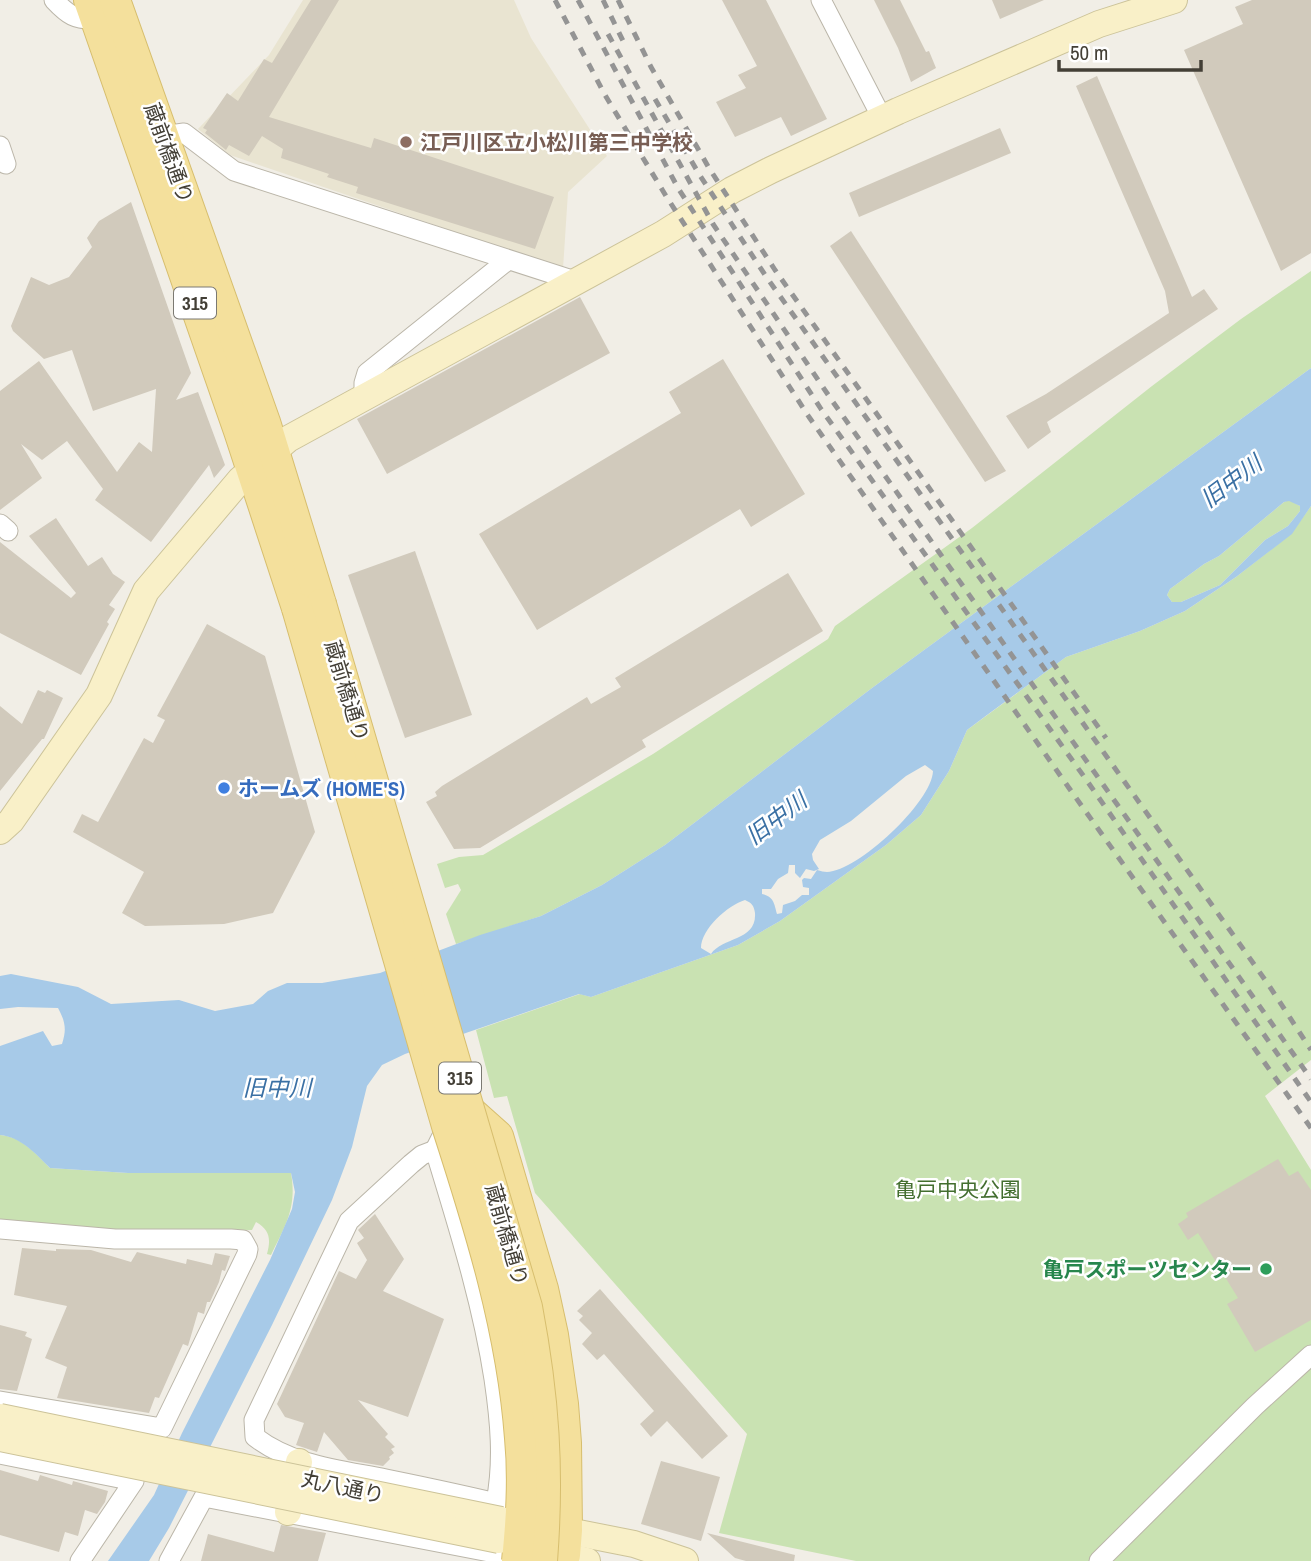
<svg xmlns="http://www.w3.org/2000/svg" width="1311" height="1561" font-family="'Archivo Narrow','Noto Sans JP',sans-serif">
<rect width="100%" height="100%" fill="#f1eee6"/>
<path fill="#e9e4d1" d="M303,0H514L531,38L607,156L568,192L563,269L230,155L198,129L269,55Z"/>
<g fill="#c9e2b2">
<path d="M1311,271V368L872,688L665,845L602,885L541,916L456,944L446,914L461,890L458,884L445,888L437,864L459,857L483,855L653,754L828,639L835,626L972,528L1152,386L1241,319Z"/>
<path d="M1289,500L1300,506V511L1288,526L1265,540L1220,585L1181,602H1172L1167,595L1170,589L1204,564L1219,556L1284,502Z"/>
<path d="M1311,506V1060L1265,1096L1311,1170V1561H856L719,1533L747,1434L535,1193L507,1096L494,1098L476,1030L580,994L591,997L738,945L780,921L886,845L921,815L949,771L967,730L1066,657L1140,631L1185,611L1236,577L1291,534Z"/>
<path d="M0,1135C21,1136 36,1154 50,1168L128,1173H291C297,1207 286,1225 271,1255L267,1254C271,1239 270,1230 256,1222L252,1230L112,1229L0,1221Z"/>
</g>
<path fill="#a7cae8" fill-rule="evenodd" d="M1311,368V506L1292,534L1236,577L1185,611L1140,631L1066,657L987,715L967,730L949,771L921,815L886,845L780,921L738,945L591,997L579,994L405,1054L382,1065L367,1086L352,1147L332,1200L272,1325L169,1528L149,1561H108L154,1495L182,1433L270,1260L292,1209L295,1192L291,1173H128L50,1168C36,1154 21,1137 0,1135V1046L43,1031L52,1046L62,1044C67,1029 65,1021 58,1008L18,1007L0,1009V976L11,974L78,987L111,1004L179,1000L215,1011L253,1004L268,991L287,983H322L380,973L480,935L541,916L602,885L665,845L872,688ZM1289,501L1300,506V511L1288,526L1265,540L1220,585L1181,602H1172L1167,595L1170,589L1204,564L1219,556L1284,502ZM925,765L933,771C932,802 858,871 827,872C824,872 821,871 817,870L811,879L804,878L802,880L803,887L809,888V895H802L795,901L783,905L782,913L777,914C774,903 774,897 762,894V889H771L778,879L788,873L789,865H795V873L800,878L806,869L814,871L819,869L813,860L812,854L820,840L851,821L906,776ZM745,900C752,903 754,906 755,913C757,941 722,937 711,954L701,948C701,929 728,905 745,900Z"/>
<g fill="#d1cabc">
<path d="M311,0H339L269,117L371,148L374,138L554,197L535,249L356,193L358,187L327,177L329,174L281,158L283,149L262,136L249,156L229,145L226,150L205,133L207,130L203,128L227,93L238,101L264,59L272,63Z"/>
<path d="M722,0H766L827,119L791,136L781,117L735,137L716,102L746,88L738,75L757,66Z"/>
<path d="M874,0H900L926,52L929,51L936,68L911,82L898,48Z"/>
<path d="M992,0H1044L1000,19Z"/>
<path d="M1252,0H1311V253L1281,271L1184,50L1243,24L1235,7Z"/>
<path d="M1097,76L1192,297L1204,289L1218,309L1047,422L1051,432L1028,449L1006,416L1046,394L1169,313L1165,291L1076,86Z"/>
<path d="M1000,128L1011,153L859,217L849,193Z"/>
<path d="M131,202L191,373L176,400L198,392L225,465L214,478L209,465L151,542L95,500L103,489L67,441L42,460L21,444L42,478L0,510V391L39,361L117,472L139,442L152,452L156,389L93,411L72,350L44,359L13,331L11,326L31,277L49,285L69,277L92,247L87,238L99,221Z"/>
<path d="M851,231L1006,471L985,482L830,246Z"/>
<path d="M580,297L610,353L387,474L357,419Z"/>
<path d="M723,359L805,494L751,527L740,509L537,630L479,534L681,413L669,392Z"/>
<path d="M56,518L88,566L102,557L113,574L125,582L109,605L115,609L107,622L109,624L81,675L0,633V542L71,598L76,593L29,536Z"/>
<path d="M415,551L472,715L405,738L348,575Z"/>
<path d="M788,573L823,631L642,740L646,747L480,848L454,849L426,802L437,796L435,792L442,786L587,697L591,704L621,687L615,678Z"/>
<path d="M207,624L265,656L315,832L273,913L224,924L145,926L122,913L144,872L73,832L82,814L98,822L144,738L153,743L165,720L157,716Z"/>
<path d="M38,690L45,693L47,690L63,698L44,739H42L0,791V706L22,724Z"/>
<path d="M1278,1159L1289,1176L1298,1171L1311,1190V1320L1255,1352L1227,1304L1238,1298L1198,1233L1188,1240L1178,1224L1188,1217L1186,1213Z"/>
<path d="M375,1214L404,1259L383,1291L444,1319L408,1417L358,1400L388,1434L385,1437L395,1447L391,1449L394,1453L389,1457L390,1459L383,1466L348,1460L324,1432L317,1452L296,1445L304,1423L285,1417L277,1404L339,1271L356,1279L367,1260L357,1243L364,1238L358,1230Z"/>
<path d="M22,1248L56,1251V1249L91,1250L131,1262L137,1252L186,1264L187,1259L212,1265L215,1253L230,1256L225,1271L222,1270L219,1282L210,1302H207L204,1314L198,1312L188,1346L183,1344L159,1398L155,1397L149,1413L57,1398L67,1367L45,1358L67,1306L14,1295Z"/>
<path d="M600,1289L728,1436L702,1459L667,1421L651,1437L640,1424L654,1411L604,1354L597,1360L582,1344L592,1333L579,1320L583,1316L577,1311Z"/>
<path d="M0,1325L27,1332L25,1336L32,1339L17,1391L0,1389Z"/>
<path d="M661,1461L720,1477L701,1541L641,1524Z"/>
<path d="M0,1470L38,1481L40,1475L72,1485L73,1481L108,1491L105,1502L97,1514L85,1510L78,1536L65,1532L59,1552L0,1535Z"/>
<path d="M281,1525L326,1533L318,1561H201L208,1534L274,1552Z"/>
<path d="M707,1533L795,1555L794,1561H746L735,1558Z"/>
</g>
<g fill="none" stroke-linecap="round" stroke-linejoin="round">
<g stroke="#bbb6a9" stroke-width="21">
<g id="street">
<path d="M54,0C68,15 75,20 96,19"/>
<path d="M821,0L882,118"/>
<path d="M163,136L184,133L234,171L575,281"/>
<path d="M0,146L6,164"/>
<path d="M364,396V383L367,373L508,260"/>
<path d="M0,524L8,531"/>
<path d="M441,1138L435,1150C458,1226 482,1301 494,1379C500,1420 504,1461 496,1502"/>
<path d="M435,1150L422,1155L411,1164L349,1221L254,1420L255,1437C293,1466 341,1470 386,1479C435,1489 484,1499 532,1512"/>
<path d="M0,1229L115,1239H231L243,1240L248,1249L247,1254L162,1428L0,1401"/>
<path d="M0,1454L134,1481L80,1561"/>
<path d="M169,1561L204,1497L526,1559"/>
<path d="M1099,1561L1255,1406L1311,1355"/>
</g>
</g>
<g stroke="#ccc399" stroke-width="28">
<g id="secondary">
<path d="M0,831L11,821L99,695L146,591L240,480L288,439L663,234L732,190L771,170L898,111L1099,24L1174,0"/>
<path d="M288,1512L299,1462"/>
<path d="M548,1527L634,1544L685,1561"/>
<path d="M544,1550L587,1561"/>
</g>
</g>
<g stroke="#d7be6e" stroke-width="32">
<g id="primary">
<path d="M89,0L239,431L297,608"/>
<path d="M115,0L265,422L321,604"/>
<path d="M470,1111L498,1136L543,1289L553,1335L563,1404L566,1443L567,1530L565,1555"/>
</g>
</g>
<use href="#street" stroke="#fff" stroke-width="19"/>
<use href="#secondary" stroke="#f9f0c8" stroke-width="26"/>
<use href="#primary" stroke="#f4e09c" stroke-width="30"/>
<g stroke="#949494" stroke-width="5" stroke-dasharray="9 9" stroke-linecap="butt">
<path d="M555,0L605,95L666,196L809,417L1069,788L1311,1128"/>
<path d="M578,0L678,188L821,409L1085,778L1311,1102"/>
<path d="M603,0L626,47"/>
<path d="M618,0L651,67L709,168L775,270L1106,738"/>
<path d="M608,34L713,224L833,402L1311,1079"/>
<path d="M655,99L699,174L765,275L1268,984L1311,1050"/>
</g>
<g stroke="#ccc399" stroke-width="28" stroke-linecap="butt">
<g id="secondary-bridge">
<path d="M0,1417L501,1520"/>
<path d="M0,1438L499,1540"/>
</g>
</g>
<g stroke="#d7be6e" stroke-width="32" stroke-linecap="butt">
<g id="primary-bridge">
<path d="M321,604L527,1307C544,1397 549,1470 542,1561"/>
<path d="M297,608L447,1126C480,1228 512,1330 520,1438C524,1479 521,1520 517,1561"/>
</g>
</g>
<use href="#secondary-bridge" stroke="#f9f0c8" stroke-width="26"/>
<use href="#primary-bridge" stroke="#f4e09c" stroke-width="30"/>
</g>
<circle fill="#8d6e63" stroke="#fff" stroke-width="2.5" cx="406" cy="142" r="7"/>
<circle fill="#3f7fe0" stroke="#fff" stroke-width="2.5" cx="224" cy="788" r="7"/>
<circle fill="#2e9e5b" stroke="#fff" stroke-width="2.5" cx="1266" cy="1269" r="7"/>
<g text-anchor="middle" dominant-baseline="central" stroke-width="5" stroke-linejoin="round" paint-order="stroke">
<g fill="#fff" stroke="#7b7972" stroke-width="2">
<rect x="174" y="287.5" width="42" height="31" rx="5"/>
<rect x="439" y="1062.5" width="42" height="31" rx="5"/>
</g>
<g font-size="19" font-weight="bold" fill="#433f36">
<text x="195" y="303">315</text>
<text x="460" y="1078">315</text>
</g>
<g font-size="21" font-weight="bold" fill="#785e54" stroke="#fff" text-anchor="start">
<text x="420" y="142">江戸川区立小松川第三中学校</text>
</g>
<g font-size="21" fill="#433f36" stroke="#fff">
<text transform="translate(169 153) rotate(70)">蔵前橋通り</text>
<text transform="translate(347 691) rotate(73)">蔵前橋通り</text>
<text transform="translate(507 1235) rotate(74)">蔵前橋通り</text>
<text transform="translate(343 1487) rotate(12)">丸八通り</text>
</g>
<g font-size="21" font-weight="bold" fill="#366cbe" stroke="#fff" text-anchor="start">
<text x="238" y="788">ホームズ (HOME'S)</text>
</g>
<g font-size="21" fill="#436e2f" stroke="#fff">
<text x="958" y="1189">亀戸中央公園</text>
</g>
<g font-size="21" font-weight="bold" fill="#27864d" stroke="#fff" text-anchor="end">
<text x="1252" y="1269">亀戸スポーツセンター</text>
</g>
<g font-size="23" font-style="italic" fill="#3a70a4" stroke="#fff">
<text transform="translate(1231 481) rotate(-37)">旧中川</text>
<text transform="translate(776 818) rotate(-37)">旧中川</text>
<text x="277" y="1087">旧中川</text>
</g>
</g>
<path d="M1059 60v10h142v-10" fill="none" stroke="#433f36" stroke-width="3.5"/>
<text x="1070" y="60" font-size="21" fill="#433f36" stroke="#ffffff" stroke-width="5" paint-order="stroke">50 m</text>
</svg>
